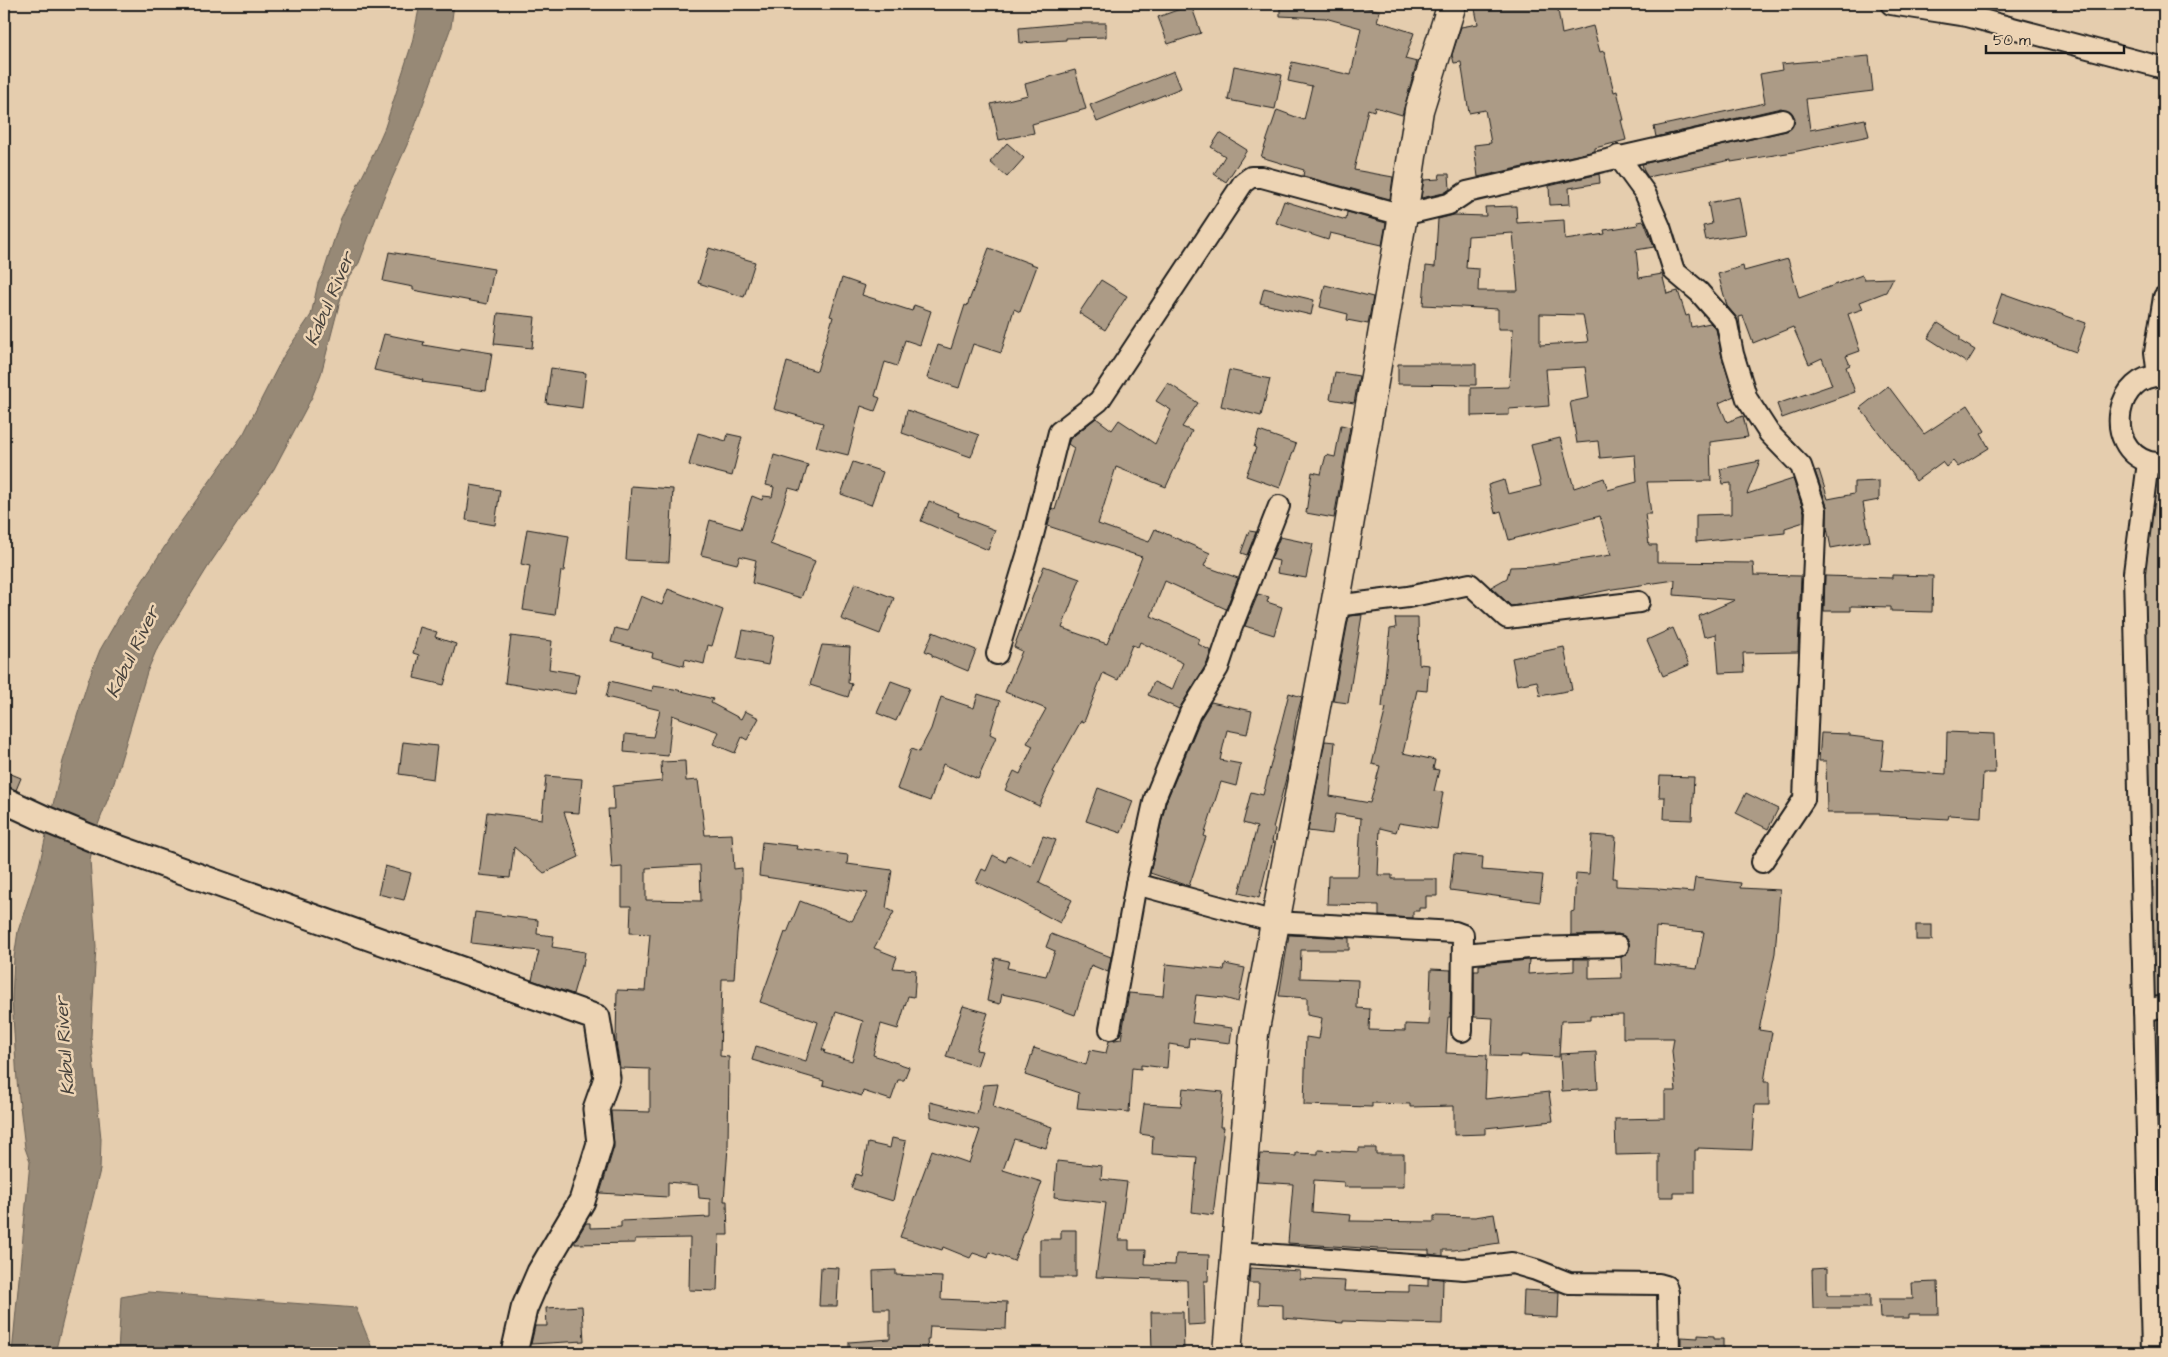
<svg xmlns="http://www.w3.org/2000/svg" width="2168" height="1357" font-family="'Architects Daughter',sans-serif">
<rect width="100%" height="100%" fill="#e5cdae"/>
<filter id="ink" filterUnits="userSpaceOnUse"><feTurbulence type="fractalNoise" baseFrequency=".02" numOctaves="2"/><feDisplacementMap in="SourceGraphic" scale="10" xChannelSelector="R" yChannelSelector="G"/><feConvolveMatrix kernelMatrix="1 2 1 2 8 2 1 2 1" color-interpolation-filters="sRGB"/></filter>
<g filter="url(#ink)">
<path fill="#c3b096" stroke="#706659" d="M2148,462L2164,464V1353H2152L2134,573Z"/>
<g fill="#978976" stroke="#665d52">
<path d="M420,4H454L451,27L414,129L383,199L359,263L347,280L342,293L321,374L312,397L274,469L211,562L156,651L147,672L114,783L96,830L90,860L96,946L91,1037L101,1139L100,1170L55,1353H12L30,1162L25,1148L17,1081L12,999L14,958L18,931L39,866L63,761L89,678L100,650L119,617L178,526L244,433L284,355L311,315L318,283L324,271L341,218L371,159L385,127L412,43Z"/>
<path d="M148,1292L356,1308L374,1353H118L121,1297Z"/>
</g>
<g fill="#ac9b86" stroke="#1c1c1c" fill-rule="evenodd">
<path d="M1280,4H1354L1380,11L1377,21L1414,33L1405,59L1417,62L1402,115L1375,107L1374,111L1368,109L1354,170L1393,177L1390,199L1303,176L1304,170L1261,157L1277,110L1304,120L1312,86L1288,81L1292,62L1351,75L1361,28L1325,18L1280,16Z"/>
<path d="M1474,4H1557L1562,34L1593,26L1600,52L1604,51L1614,92L1617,91L1624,120H1621L1626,140L1595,148V151L1478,177L1474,145L1491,143L1485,110L1469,113L1461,62L1454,63L1452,55L1461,27L1478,24Z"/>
<path d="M1191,5L1201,33L1168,44L1158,17Z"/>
<path d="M1075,23H1106V37L1066,38V40L1020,43L1019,28Z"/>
<path d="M1869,56L1873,91L1806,99L1810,130L1865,119L1869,136L1793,152L1731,162V160L1648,177L1644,171L1642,164L1786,131L1794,124L1795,118L1791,112L1781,108L1656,137L1654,127L1765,103L1760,74L1782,70L1781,64Z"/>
<path d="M1234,66L1282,75L1275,109L1228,100Z"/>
<path d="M1075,70L1086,109L1032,124L1034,133L999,140L991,104L1028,95L1025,84Z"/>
<path d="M1174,71L1181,88L1097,122L1090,105Z"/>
<path d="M1220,133L1247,150L1226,182L1214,174L1225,156L1211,147Z"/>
<path d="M1007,143L1024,158L1007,177L990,162Z"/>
<path d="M1440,174H1449L1450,189L1444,193L1421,198L1424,180L1439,179Z"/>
<path d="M1599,174L1600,183L1569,188L1570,204L1550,205L1549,186Z"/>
<path d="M1739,197L1746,234L1706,240L1703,226L1712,224L1708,203Z"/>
<path d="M1284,201L1346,220L1347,212L1386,223L1382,245L1330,233L1328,240L1276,223Z"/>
<path d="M1516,206L1517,223L1564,220L1565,240L1605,234L1604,230L1638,225L1637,222L1644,221L1654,247L1636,250L1639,278L1662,274L1667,294L1678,291L1686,316L1689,315L1691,327L1710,323L1716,329L1722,357L1734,396L1719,403L1727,422L1743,416L1748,437L1710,442L1711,481L1647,482L1651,514H1645L1649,545H1657V562L1753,563L1754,575L1801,576L1798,652L1743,653L1744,672L1719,673L1716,634L1704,637L1699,616L1735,600L1674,595L1675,580L1613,589L1565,599L1511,606L1491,587L1507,578L1510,567L1539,566L1611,555L1600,516L1509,540L1501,511L1495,513L1488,485L1504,480L1508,494L1541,486L1531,445L1560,438L1574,488L1604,478L1608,490L1637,482L1635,455L1600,458L1598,441L1577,443L1570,402L1589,398L1585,367L1546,369L1549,406L1509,409V415L1471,416V388L1509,387L1513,329H1498V309L1423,305L1426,266L1435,267L1438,219L1454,215L1486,216L1485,207ZM1513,233L1518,291H1478L1479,269L1466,268L1468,236ZM1540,314L1583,315L1588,342L1540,345Z"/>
<path d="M709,248L755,262L744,297L698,283Z"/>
<path d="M989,248L1037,266L1020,312L1014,309L1001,353L973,344L959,388L927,378L938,345L951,349L965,305L967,306Z"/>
<path d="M389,252L494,269L487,304L413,290V287L383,281Z"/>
<path d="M1788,259L1799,298L1862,275L1864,279L1893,278L1886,292L1860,302L1863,309L1848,314L1860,351L1846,356L1850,365L1846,367L1855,392L1782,418L1777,404L1832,385L1822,358L1809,364L1793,327L1753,343L1743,316L1739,317L1741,334L1736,317L1727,306L1718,274L1743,266L1744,271Z"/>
<path d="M842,278L865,286L862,295L912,311L914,305L931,311L920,345L905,340L897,366L885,362L875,396L880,398L875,411L861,406L848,455L816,447L823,423L774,409L787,362L817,371L833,317L830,316Z"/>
<path d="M1101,280L1127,296L1105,330L1079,313Z"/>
<path d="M1325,285L1373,297L1368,324L1347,320L1348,314L1320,307Z"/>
<path d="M1264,288L1314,300L1311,315L1260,303Z"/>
<path d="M2002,293L2086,323L2076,352L1992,322Z"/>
<path d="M498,313L535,317L532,348L494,344Z"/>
<path d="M1938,323L1960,337V341L1975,350L1967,363L1928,338Z"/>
<path d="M384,334L424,342L423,345L459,351L460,348L492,353L486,391L422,382L423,380L374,370Z"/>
<path d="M1398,364H1476V385L1398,384Z"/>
<path d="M551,368L586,373L582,408L546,403Z"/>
<path d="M1229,370L1270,379L1261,416L1221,406Z"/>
<path d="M1335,372L1359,376L1354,403L1330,399Z"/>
<path d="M1168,383L1198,403L1182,427L1192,431L1166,487L1116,467L1098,524L1149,542L1155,529L1210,553L1204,566L1238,578L1226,609L1165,581L1151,616L1200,639L1198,644L1211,651L1207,663L1179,709L1148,695L1154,682L1172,690L1183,663L1140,642L1138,647L1132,645L1118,680L1103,673L1084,722L1081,721L1053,772L1055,773L1039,806L1005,790L1014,771L1020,774L1033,746L1027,743L1046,709L1005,692L1022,651L1014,647L1044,566L1080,579L1062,628L1107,644L1142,557L1048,526L1052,508L1055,510L1074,448L1068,444L1070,439L1096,418L1112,430L1119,420L1155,444L1171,410L1156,401Z"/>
<path d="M1888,386L1924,434L1968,405L1985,431L1981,434L1989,448L1958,467L1953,461L1946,467L1942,462L1916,481L1860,408Z"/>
<path d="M907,410L979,435L971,457L902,433Z"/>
<path d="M1341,425L1350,427L1334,518L1306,513L1312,472L1321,474L1326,455L1335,457Z"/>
<path d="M1259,431L1296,444L1280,488L1246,476L1256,448L1254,447Z"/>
<path d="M698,433L726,441L728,434L742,437L732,476L689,465Z"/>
<path d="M774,455L808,465L800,491L789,488L770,544L815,561L801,598L752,583L756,560L740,556L737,564L701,555L710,520L741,529L752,496L762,500L763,496L772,497L774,487L766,485Z"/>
<path d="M1760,461L1747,494L1793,479L1804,512V522L1785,528V533L1696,542V515L1731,514V483L1723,484L1720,469Z"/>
<path d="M853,462L883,472L871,505L841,494Z"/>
<path d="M1819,470L1828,499L1854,494V482L1879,481V500L1863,503L1870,541L1831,548L1827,528V506L1815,471Z"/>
<path d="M471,485L500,490L495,525L466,520Z"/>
<path d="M631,486L673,489L669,562L626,560Z"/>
<path d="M929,501L959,513L958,516L995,530L988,550L921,521Z"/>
<path d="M527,529L569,536L564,571H561L555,615L523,610L530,566L521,564Z"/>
<path d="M1249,531L1256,532L1247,555L1241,553Z"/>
<path d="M1280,537L1313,544L1306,578L1277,573L1279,561L1271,559Z"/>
<path d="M1892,575L1933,576L1932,612L1891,611V607L1851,606V611H1824L1825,576L1892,578Z"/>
<path d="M855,583L894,598L880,634L841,619Z"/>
<path d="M668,589L723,610L712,646L708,645L704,664L685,659L684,666L652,657L653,653L611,642L615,628L628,631L641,596L662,605Z"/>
<path d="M1258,594L1269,597L1267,602L1282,607L1274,635L1245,626Z"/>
<path d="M1362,615L1348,703L1333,701L1349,616Z"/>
<path d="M1395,618H1418L1419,664L1429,665L1427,691L1417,690L1403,753L1435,760L1433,769L1439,770L1434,791L1443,792L1437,829L1399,823L1396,832L1380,828L1378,875H1392V879H1437V896H1426V908H1419V911H1413V918L1379,916V905L1327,904L1328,876H1358L1361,818L1335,814L1332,834L1308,831L1325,741L1335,742L1330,796L1370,803L1380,766L1372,764L1386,708L1382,707L1390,629L1396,628Z"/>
<path d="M420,627L437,632L435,637L456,644L444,685L414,678L419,655L413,653Z"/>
<path d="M1673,628L1689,665L1663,676L1647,640Z"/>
<path d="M743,630L774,636L768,665L737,659Z"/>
<path d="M933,632L976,650L968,671L932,656V654L925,651Z"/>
<path d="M511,636L552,641L549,669L579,674L575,694L505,683Z"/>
<path d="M822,645L850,647L848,683L852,684L848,697L810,685Z"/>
<path d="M1564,647L1572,690L1540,696L1537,681L1517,685L1512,658Z"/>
<path d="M610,681L652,691L653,686L674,689L713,699L711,703L741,719L745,711L759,718L747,740L742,737L735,753L713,744L719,732L672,715L668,756L624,752L625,734L653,737L660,710L606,697Z"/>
<path d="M891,681L910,688L896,721L877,713Z"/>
<path d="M1289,693L1302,697L1296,719L1289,767L1273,828L1275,829L1272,841H1273L1259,898L1239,893L1257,827L1243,823L1251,792L1263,795Z"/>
<path d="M978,694L1000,701L990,734L996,737L978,779L943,764L930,801L897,789L911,749L919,752L931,729L941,697L974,708Z"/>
<path d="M1211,702L1252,711L1247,734L1227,730L1220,760L1241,764L1236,786L1221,782L1204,836L1206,837L1201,851L1189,886L1150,873L1166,802L1201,718Z"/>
<path d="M1947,732L1994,734L1995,773H1983L1981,817L1949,815L1948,819L1880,815V813H1827L1826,761H1819L1821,733L1850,734V736L1884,740L1881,770L1946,774Z"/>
<path d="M403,742L437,746L433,779L399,774Z"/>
<path d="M685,761L686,781L698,780L705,835L732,834L734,869L742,868V898L737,933L734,979H722L720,1056L729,1057L728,1147L724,1201H727L728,1235H719L717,1291L689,1290L690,1238L635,1239V1243L575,1244V1241L586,1223H590V1228L621,1227V1221L710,1217V1199L699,1198L698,1185L668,1182V1197L600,1193L614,1147L611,1111L650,1112V1069L620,1068L616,1042L617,990L645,991L650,934L630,933L631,906H622V867L612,868L608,809H614L613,786L662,781L661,762ZM700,865L701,901L646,900V868Z"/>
<path d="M4,771L21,778L16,790L4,786Z"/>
<path d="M546,776L582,779L579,813L564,812L579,857L544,873L514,847L510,878L479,875L487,812L542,819Z"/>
<path d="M1660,776L1694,777L1692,820L1664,819L1665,797H1659Z"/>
<path d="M1098,788L1133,801L1121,833L1086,821Z"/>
<path d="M1746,793L1778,809L1768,829L1736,813Z"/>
<path d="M1592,835L1616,837L1613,878H1616V886L1658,888V889L1693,892L1695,878L1741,883L1740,888L1780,890L1775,953L1759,1030L1772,1032L1764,1082H1769V1105H1755L1752,1150L1698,1148V1150H1695V1193H1674V1197H1659V1154L1616,1155L1615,1119L1665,1118V1091H1676L1672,1051L1674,1038H1623V1015L1590,1016V1020L1561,1021L1559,1057L1521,1055V1057L1491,1056L1493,1018L1474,1017V971H1479V965L1529,960L1528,974L1574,971V959H1589V979L1622,978L1621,957L1628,952L1630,946L1628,940L1624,936L1618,934L1571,935V912L1574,911L1576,873L1589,874ZM1656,927L1704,932L1697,969L1654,964Z"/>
<path d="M1043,836L1056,840L1039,883L1072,900L1060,923L1017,900L976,882L982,869L986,871L993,855L1006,862L1009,855L1031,866Z"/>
<path d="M762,842L798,846L797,849L848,855L847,864L892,870L886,908L894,912L874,948L897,957L893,968L916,970L914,997L908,996L898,1029L881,1024L873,1055L909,1067L904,1080H898L891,1100L863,1091L862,1096L823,1085L824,1081L752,1060L756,1046L806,1061L818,1022L760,1002L785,932L787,933L800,901L852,921L868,893L759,876ZM836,1012L863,1021L852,1061L824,1053L825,1050H822Z"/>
<path d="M1454,854L1483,857L1482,870L1543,875L1540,902L1450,890Z"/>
<path d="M385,866L411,873L404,900L378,894Z"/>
<path d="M475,912L538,920L537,934L554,936L552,947L585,952L583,966H581L573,994L532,980L539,951L471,943Z"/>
<rect x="1916" y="925" width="16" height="15"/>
<path d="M1051,934L1111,957L1108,972L1091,965L1075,1015L1039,1002L1002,994L1000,1004L987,1001L995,958L1009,961L1007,968L1046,976L1055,951L1046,947Z"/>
<path d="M1289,935L1349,938V950H1301L1300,978L1358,980L1357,1008L1370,1009L1369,1030L1405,1031V1024L1429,1025L1431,969L1451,970L1450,1017H1448L1446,1053L1487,1055L1485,1099L1549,1092L1553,1121L1485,1128V1134L1454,1135V1106L1410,1107V1104L1372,1103V1107L1304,1105L1306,1037L1319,1039L1322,1018L1307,1015V998L1279,996Z"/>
<path d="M1166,964L1224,970L1225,964L1245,968L1238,1002L1224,998L1196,995L1192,1023L1232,1028L1230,1043L1189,1038L1188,1047L1169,1044L1167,1068L1141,1065V1069L1132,1068L1129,1112L1077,1108L1079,1093L1025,1075L1034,1048L1086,1065L1090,1050L1106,1053L1109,1041L1121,1039L1129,993L1163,996Z"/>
<path d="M963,1006L988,1013L976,1050L982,1051L977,1066L946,1057Z"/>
<path d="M1596,1052L1598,1089L1562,1091L1560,1054Z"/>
<path d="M998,1084L993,1107L1052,1127L1046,1148L1014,1139L1003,1170L1042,1182L1014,1261L990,1252L988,1258L973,1253L970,1258L943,1247L942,1250L900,1237L932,1150L969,1163L980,1130L931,1117L930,1102L977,1114L983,1085Z"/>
<path d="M1183,1088L1223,1092L1220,1127H1224L1213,1215L1192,1212L1197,1157L1152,1154L1153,1136L1140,1134L1144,1104L1181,1106Z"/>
<path d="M892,1138L906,1141L893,1201L851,1188L856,1174L861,1176L868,1143L890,1148Z"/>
<path d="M1359,1148H1376V1154H1404V1187H1344V1182L1314,1180L1312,1212L1351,1215L1350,1221L1434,1222V1216L1475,1217L1494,1214L1499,1243L1454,1250H1443V1256L1429,1254V1250L1378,1249L1288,1243L1293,1184L1257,1182L1260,1154L1296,1156V1153L1318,1154V1150L1359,1152Z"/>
<path d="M1057,1161L1102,1166L1101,1179L1127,1182L1119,1240H1129V1250H1146L1145,1264L1175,1265L1176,1254L1209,1255L1208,1281H1204L1205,1324L1188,1325L1187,1280L1096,1277L1106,1203L1054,1197Z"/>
<path d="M1061,1230H1076V1277H1040V1239H1061Z"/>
<path d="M821,1267L839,1268L837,1306H819Z"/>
<path d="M1250,1268L1300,1271V1279L1345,1281L1344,1291L1409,1292V1285L1428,1286V1278L1443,1279L1442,1324L1343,1321V1323L1283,1318V1305L1258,1304L1259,1283H1249Z"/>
<path d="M1827,1268V1295H1870V1308H1813L1812,1269Z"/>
<path d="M896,1270V1275L942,1277L941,1299L1007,1302L1006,1329L930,1326L929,1339H927L928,1353H849V1342L890,1339V1309H874L873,1271Z"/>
<path d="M1938,1282L1939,1314H1909V1318H1880L1879,1299H1913L1912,1283Z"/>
<path d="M1524,1290L1559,1292L1558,1318L1523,1316Z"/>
<path d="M582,1306L584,1341L531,1344L535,1326H547L546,1308Z"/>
<path d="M1151,1312H1183L1184,1353H1152Z"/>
<path d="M1698,1335L1714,1336V1339H1723V1353H1681V1337L1698,1338Z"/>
</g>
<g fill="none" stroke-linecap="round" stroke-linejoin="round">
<g stroke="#1c1c1c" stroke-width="24">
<g id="minor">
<path d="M1891,4L1967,16L2164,68"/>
<path d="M1618,156L1645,193L1660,227L1674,271L1699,292L1727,324L1733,354L1747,399L1769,433L1801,466L1816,510L1804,799L1762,862"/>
<path d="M2158,376L2155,352L2164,297"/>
<path d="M2164,376C2115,372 2102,447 2149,462C2153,463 2159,463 2164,464"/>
<path d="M2148,462L2134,573L2152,1353"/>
<path d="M1335,606L1408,597L1470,584L1507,618L1639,602"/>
<path d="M997,654L1032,539L1059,432L1099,401L1243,183L1251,177H1262L1403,215L1449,204L1467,192L1783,120"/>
<path d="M1136,884L1275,922L1455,932L1463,935L1462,1031"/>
<path d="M1464,954L1529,948L1618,946"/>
<path d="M2144,1011L2164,1006"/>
<path d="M1110,1029L1136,884L1155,798L1190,713L1218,668L1231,629L1279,506"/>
<path d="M1236,1252L1464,1269L1512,1263L1536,1270L1569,1283L1659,1284L1666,1286L1668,1293L1669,1353"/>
</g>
</g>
<g stroke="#1c1c1c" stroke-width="29">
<path id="tertiary" d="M4,800L45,819L101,842L597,1018L607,1078L596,1109L600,1143L582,1201L540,1272L524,1309L514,1353"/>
</g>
<g stroke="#1c1c1c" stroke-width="31">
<path id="secondary" d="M1227,1353L1254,1034L1335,606L1403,215L1419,110L1452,4"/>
</g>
<use href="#minor" stroke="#edd4b4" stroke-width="20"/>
<use href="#tertiary" stroke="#edd4b4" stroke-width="25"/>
<use href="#secondary" stroke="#edd4b4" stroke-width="28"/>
</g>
</g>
<g text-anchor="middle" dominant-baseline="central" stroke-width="5" stroke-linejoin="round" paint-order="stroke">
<g font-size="19" font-style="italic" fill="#47423c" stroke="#edd4b4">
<text transform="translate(330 299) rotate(-67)">Kabul River</text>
<text transform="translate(133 652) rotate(-64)">Kabul River</text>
<text transform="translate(65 1046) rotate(-94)">Kabul River</text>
</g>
</g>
<rect width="2168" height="1357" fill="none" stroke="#edd4b4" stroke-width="20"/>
<rect x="10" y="10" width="2148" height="1337" fill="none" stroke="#1c1c1c" stroke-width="2" filter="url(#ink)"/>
<path d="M1986 45v8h138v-8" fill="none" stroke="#1c1c1c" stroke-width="2.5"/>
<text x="1993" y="45" font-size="15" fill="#1c1c1c" stroke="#edd4b4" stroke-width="4" paint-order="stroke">50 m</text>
</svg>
